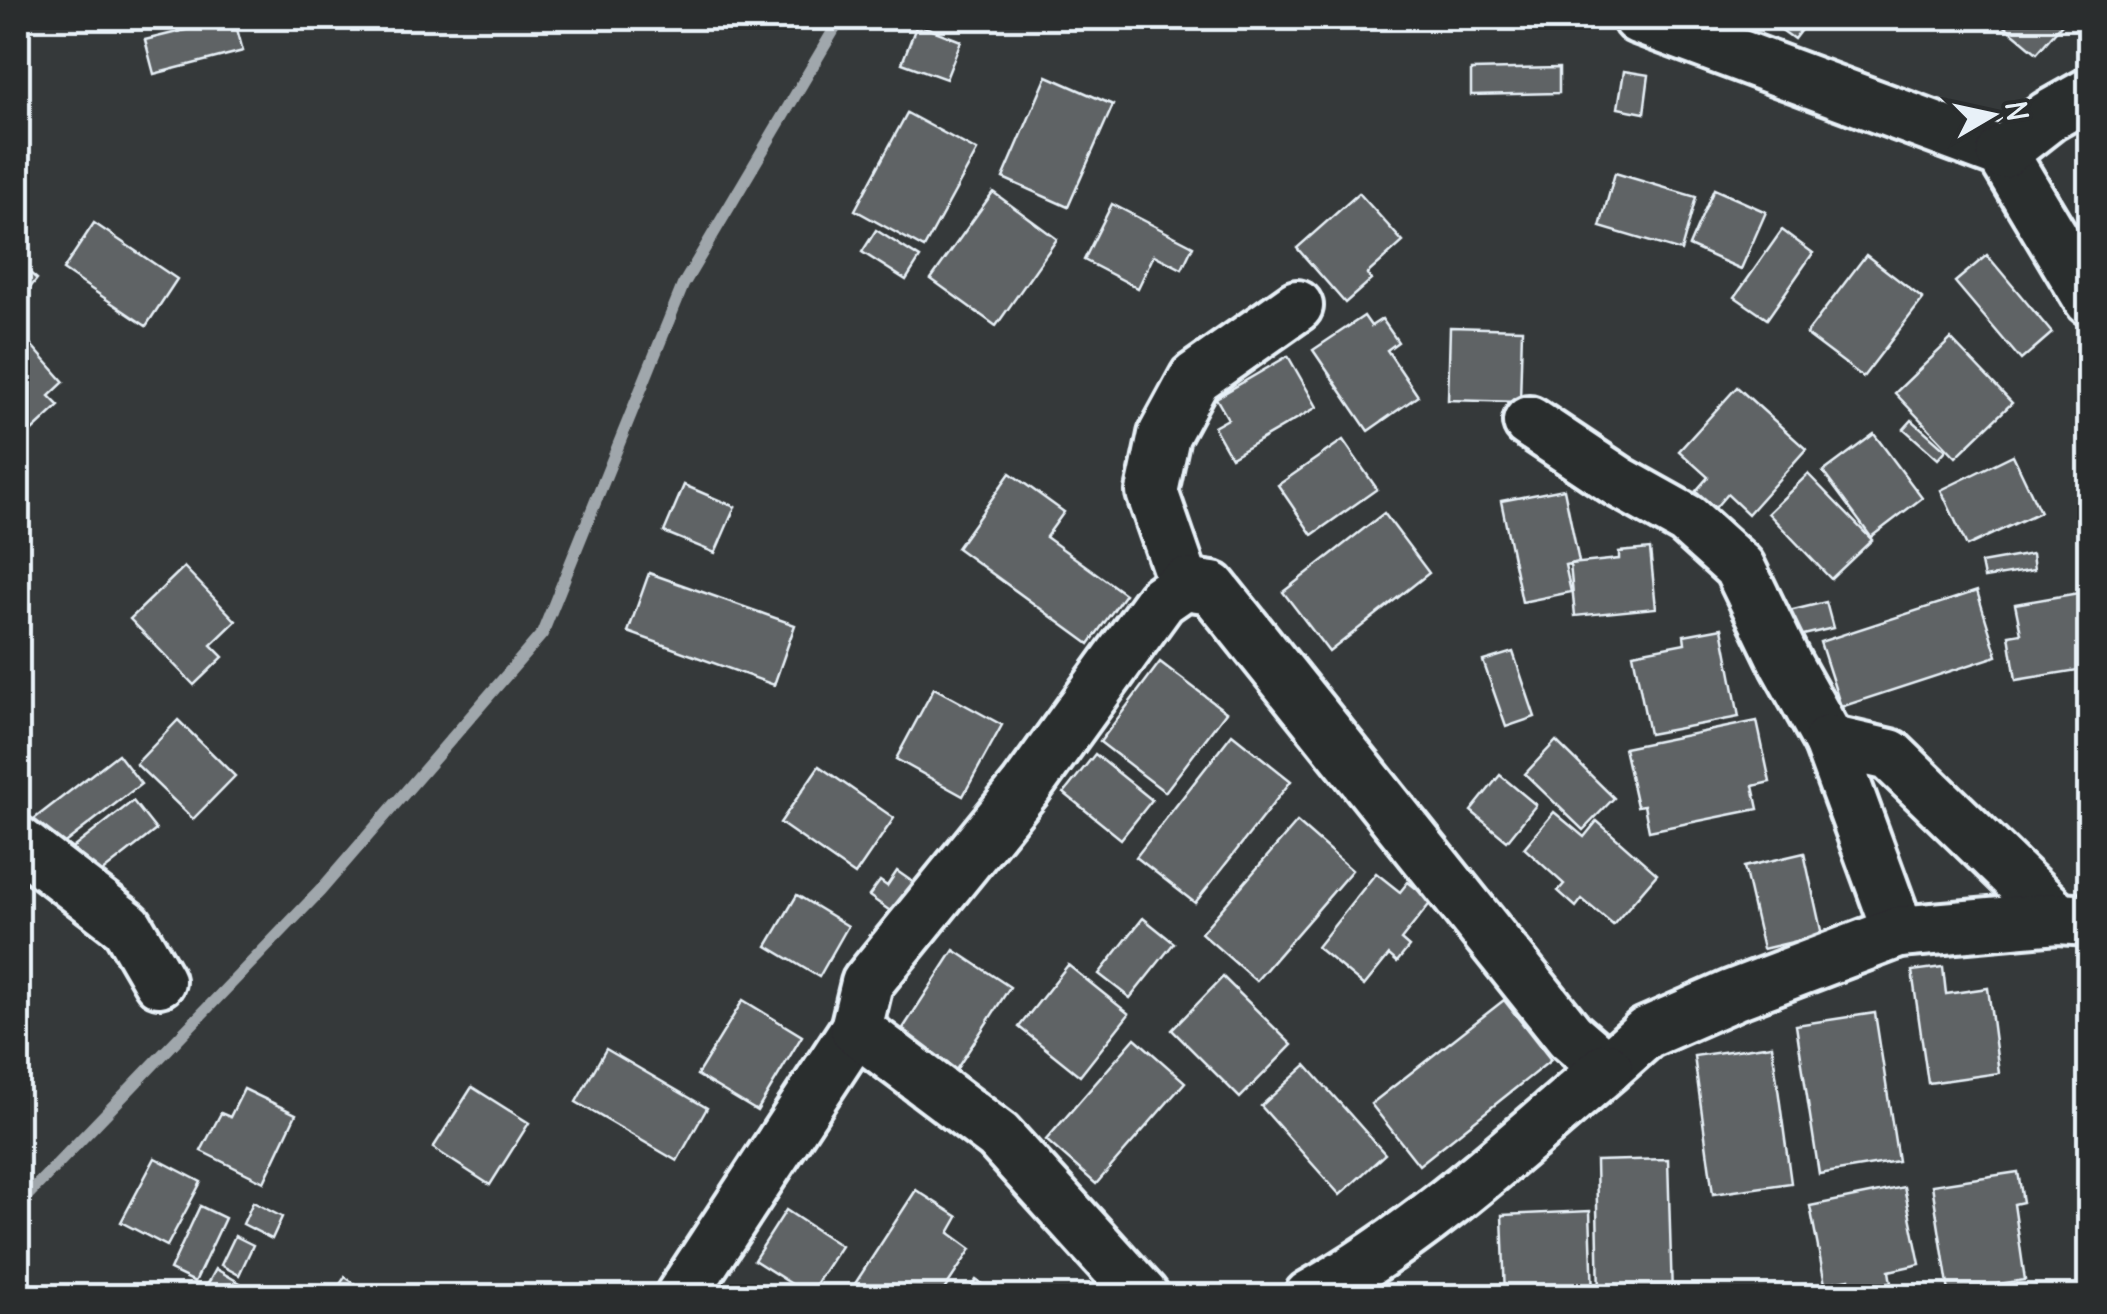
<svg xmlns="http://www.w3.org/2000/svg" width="2107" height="1314" font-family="Delius,sans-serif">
<rect width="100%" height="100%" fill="#35393a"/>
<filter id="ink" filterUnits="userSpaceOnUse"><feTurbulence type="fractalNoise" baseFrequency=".01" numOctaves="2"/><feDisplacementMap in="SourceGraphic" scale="20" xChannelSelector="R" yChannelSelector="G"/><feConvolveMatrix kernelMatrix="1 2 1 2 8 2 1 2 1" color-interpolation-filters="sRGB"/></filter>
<g filter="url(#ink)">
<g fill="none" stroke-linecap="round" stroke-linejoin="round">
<path stroke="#a0a7ac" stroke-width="12" d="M18,1205L320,891L542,634L683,285L838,23V18"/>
</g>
<g fill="#5f6365" stroke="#e8f1f8" stroke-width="2.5">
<path d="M234,18L243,51L154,74L145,40Z"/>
<path d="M1765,18H1810L1794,39Z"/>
<path d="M1995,18H2067L2037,53Z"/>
<path d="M917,24L961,41L946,79L902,63Z"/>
<path d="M1559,68V93L1471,95V70Z"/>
<path d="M1624,71L1649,75L1644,113L1618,108Z"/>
<path d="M1047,76L1113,105L1068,207L1003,178Z"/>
<path d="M907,113L977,151L924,248L855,210Z"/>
<path d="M1615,173L1696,197L1681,251L1600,227Z"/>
<path d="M1714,189L1766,212L1741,269L1689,246Z"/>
<path d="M993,192L1057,239L996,326L931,279Z"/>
<path d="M1359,193L1403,242L1367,274L1371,280L1345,303L1297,248Z"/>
<path d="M1112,204L1193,246L1182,269L1154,255L1138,288L1084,260Z"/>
<path d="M94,223L177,279L146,326L63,270Z"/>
<path d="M876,230L920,258L906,280L862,252Z"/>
<path d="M1782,230L1813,253L1767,319L1735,297Z"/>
<path d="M1866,255L1923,299L1863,377L1806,334Z"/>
<path d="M1987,255L2052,333L2021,360L1955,282Z"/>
<path d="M18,263L37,279L18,303Z"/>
<path d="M1364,316L1371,326L1382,319L1398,342L1387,350L1418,396L1368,431L1313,350Z"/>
<path d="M1450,327L1522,329L1520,402L1448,400Z"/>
<path d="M18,330L64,382L49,396L59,406L20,442L18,439Z"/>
<path d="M1951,339L2012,403L1956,457L1895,393Z"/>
<path d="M1288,356L1317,407L1231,457L1214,427L1228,419L1216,398Z"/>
<path d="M1737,387L1806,449L1748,514L1727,494L1715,508L1696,491L1708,477L1679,451Z"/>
<path d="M1912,420L1946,450L1938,459L1904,429Z"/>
<path d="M1874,434L1922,498L1871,537L1823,472Z"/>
<path d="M1343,440L1377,489L1312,535L1278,485Z"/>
<path d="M2013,455L2040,512L1967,546L1941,490Z"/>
<path d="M1010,473L1064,512L1046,537L1125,594L1089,644L957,548Z"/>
<path d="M1808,474L1872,540L1831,579L1768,513Z"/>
<path d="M684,485L735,507L715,553L664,532Z"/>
<path d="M1564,489L1579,562L1565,565L1571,592L1522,602L1501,501Z"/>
<path d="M1384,513L1429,573L1329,652L1283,592Z"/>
<path d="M1650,549L1656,608L1575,616L1570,564L1619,559V552Z"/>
<path d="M2032,554L2034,570L1984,578L1981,563Z"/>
<path d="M184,567L236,621L211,645L223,657L194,685L130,619Z"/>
<path d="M649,573L795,625L774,685L628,632Z"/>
<path d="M1977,591L1997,656L1841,707L1820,642Z"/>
<path d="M2090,591V668L2016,680L2009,635L2021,633L2015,604Z"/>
<path d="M1826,602L1833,628L1795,637L1789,611Z"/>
<path d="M1722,628L1739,717L1649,734L1633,653L1685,643L1684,635Z"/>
<path d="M1513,652L1535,717L1506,727L1483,661Z"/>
<path d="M1160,662L1226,712L1165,792L1100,742Z"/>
<path d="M934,688L1002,725L963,796L896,759Z"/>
<path d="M178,720L235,776L193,819L136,764Z"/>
<path d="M1757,721L1770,782L1753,786L1758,809L1649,831L1644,805L1637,806L1624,748Z"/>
<path d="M1232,734L1291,781L1195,903L1136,857Z"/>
<path d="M1556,741L1614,798L1583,830L1525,774Z"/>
<path d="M118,754L141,784L53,852L30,822Z"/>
<path d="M1095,754L1152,800L1121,839L1064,793Z"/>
<path d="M819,766L894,818L855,875L780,823Z"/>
<path d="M1500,775L1536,805L1507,841L1471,811Z"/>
<path d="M133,801L156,830L87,884L65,854Z"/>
<path d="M1554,812L1584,837L1597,821L1657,874L1613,925L1582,899L1576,907L1558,891L1564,884L1524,848Z"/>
<path d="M1297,822L1352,870L1256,981L1201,933Z"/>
<path d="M1804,853L1822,935L1763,949L1744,867Z"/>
<path d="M897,871L924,890L903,920L869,896L880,881L887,886Z"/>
<path d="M1376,873L1400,892L1408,882L1432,901L1401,940L1409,947L1397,962L1389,955L1364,986L1317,947Z"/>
<path d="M797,895L848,926L819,977L767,946Z"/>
<path d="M1143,918L1174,943L1130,998L1099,974Z"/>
<path d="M954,950L1010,987L956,1070L900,1033Z"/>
<path d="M1068,965L1129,1014L1080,1076L1019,1027Z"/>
<path d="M1943,967L1946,994L1988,988L1999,1073L1928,1083L1912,971Z"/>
<path d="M1223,977L1292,1045L1240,1098L1172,1030Z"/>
<path d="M743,1000L802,1036L757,1111L697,1075Z"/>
<path d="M1504,1000L1551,1060L1419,1165L1371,1104Z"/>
<path d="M1875,1013L1898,1161L1819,1174L1796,1025Z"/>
<path d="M1135,1038L1185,1082L1096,1184L1046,1140Z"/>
<path d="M1772,1045L1791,1183L1713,1194L1694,1056Z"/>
<path d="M606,1049L707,1108L677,1161L576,1102Z"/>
<path d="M1306,1065L1385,1154L1340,1195L1261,1106Z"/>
<path d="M472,1087L529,1123L490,1185L433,1148Z"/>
<path d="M244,1089L296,1114L264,1182L201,1151L221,1113L230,1117Z"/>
<path d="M155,1158L201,1182L167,1246L121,1222Z"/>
<path d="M1668,1159L1672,1296H1599L1596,1161Z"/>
<path d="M2018,1172L2023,1202L2014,1204L2025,1280L1998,1284L1999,1292L1972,1296H1968L1967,1289L1949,1292L1932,1185Z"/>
<path d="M1904,1187L1920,1264L1889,1271L1891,1283L1850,1290L1849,1279L1825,1284L1810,1206Z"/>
<path d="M916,1190L958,1217L949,1233L971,1249L940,1296H847Z"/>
<path d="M253,1202L282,1217L272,1239L243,1224Z"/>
<path d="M200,1206L225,1218L195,1282L170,1270Z"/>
<path d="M786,1210L841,1246L809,1295L754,1260Z"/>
<path d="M1590,1211L1593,1296H1505L1502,1215Z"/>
<path d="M235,1236L253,1245L239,1275L221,1265Z"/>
<path d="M216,1269L240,1283L233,1296H214L204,1291Z"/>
<path d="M345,1277L373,1296H332Z"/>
<path d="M976,1280L1000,1296H965Z"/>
<path d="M743,1284L757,1296H732Z"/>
</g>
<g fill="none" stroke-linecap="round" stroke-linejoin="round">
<g stroke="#e8f1f8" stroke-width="58">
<g id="minor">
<path d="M1638,18L2002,153L2090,300"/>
<path d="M2002,153L2049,116L2090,93"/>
<path d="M1529,422L1619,482L1687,520L1739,567L1786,664L1829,741"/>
<path d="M1184,584L1152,492L1164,435L1195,378L1297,306"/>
<path d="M18,842L127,926L159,981"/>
<path d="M1899,932L1829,741L1890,755L2058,918"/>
<path d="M681,1296L856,1029"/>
<path d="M1143,1296L998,1136L856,1029L867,983L1026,787L1161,600L1184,584L1212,588L1570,1036L1607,1068L1646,1033L1733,995L1899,932L2058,918L2090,920"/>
<path d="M1310,1296C1419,1235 1512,1150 1607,1068"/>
</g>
</g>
<use href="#minor" stroke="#2a2d2e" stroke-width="50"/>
</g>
</g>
<rect width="2107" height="1314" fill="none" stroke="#2a2d2e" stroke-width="60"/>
<rect x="30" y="30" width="2047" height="1254" fill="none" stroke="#e8f1f8" stroke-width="4" filter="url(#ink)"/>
<g transform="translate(1992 115) rotate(81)" stroke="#2a2d2e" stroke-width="8" paint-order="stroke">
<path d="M0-8L18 38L0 25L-18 38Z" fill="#e8f1f8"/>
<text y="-15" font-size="28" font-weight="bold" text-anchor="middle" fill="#e8f1f8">N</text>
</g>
</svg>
